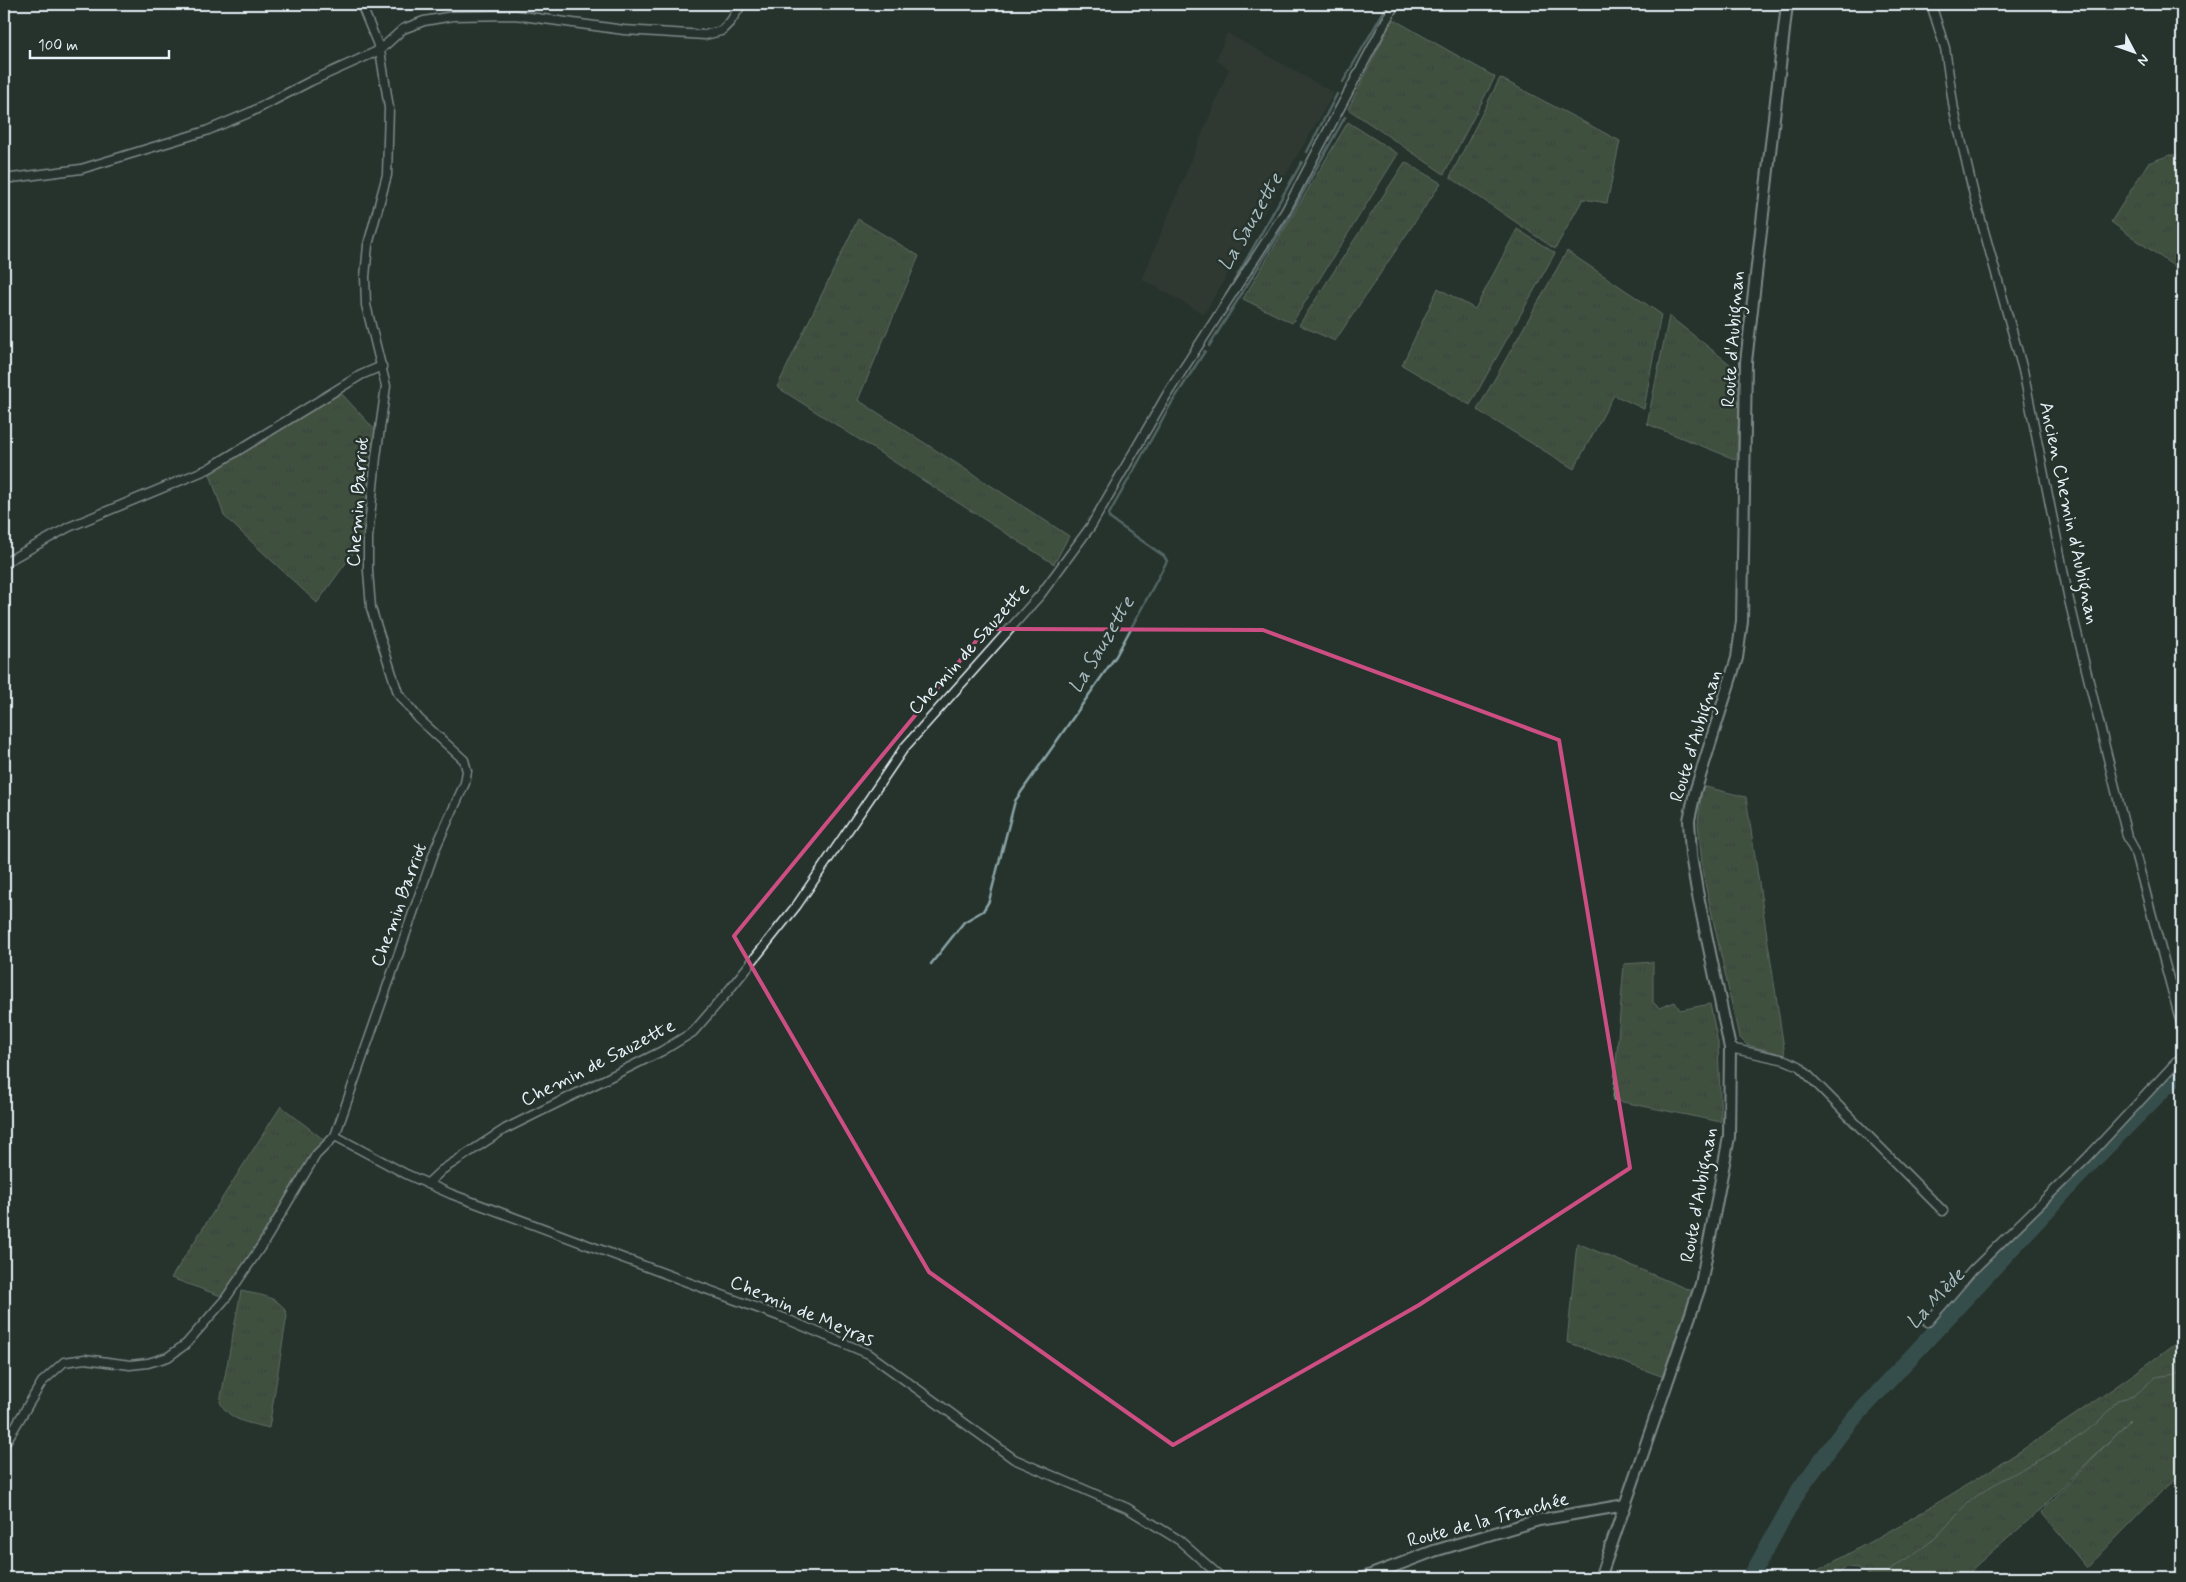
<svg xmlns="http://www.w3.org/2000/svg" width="2186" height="1582" font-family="Mynerve,sans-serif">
<defs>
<pattern id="grass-tufts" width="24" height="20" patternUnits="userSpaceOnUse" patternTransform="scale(1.25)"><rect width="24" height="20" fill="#607356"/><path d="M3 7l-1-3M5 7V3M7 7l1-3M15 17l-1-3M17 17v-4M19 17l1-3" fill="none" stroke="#525b4f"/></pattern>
<pattern id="forest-crowns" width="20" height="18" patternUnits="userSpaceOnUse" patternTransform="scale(1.25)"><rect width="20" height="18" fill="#607356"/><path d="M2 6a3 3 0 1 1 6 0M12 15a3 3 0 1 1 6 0" fill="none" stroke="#525b4f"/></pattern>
</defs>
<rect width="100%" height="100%" fill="#26332d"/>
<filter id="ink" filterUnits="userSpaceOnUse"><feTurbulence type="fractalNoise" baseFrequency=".02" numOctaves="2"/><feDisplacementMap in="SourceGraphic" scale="10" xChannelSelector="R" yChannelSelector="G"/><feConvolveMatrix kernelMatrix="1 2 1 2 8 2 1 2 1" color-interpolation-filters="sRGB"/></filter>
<g filter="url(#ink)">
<path fill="#3a4039" d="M1227,33L1334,93L1204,314L1142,279L1229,69L1216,60Z"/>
<g fill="url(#grass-tufts)" stroke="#a4b2a7">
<path d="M1393,19L1495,77L1444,174L1348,109Z"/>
<path d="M1500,78L1620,141L1607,203L1583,199L1555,249L1450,177Z"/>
<path d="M1348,122L1398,154L1292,323L1243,299Z"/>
<path d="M2170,155H2182V272L2111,222L2148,163Z"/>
<path d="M1405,162L1441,183L1335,341L1299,325Z"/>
<path d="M858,219L919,256L858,400L1069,536L1054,564L777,387Z"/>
<path d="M1517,229L1555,253L1470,405L1402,365L1438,288L1475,309Z"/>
<path d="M1567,251L1661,314L1644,409L1614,395L1574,469L1477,410Z"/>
<path d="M1669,316L1740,372L1737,460L1647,424Z"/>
<path d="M341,393L375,430L364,538L317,603L224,516L209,471Z"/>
<path d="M1702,786L1746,797L1785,1055L1747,1045L1739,1037L1703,874L1698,823Z"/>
<path d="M1653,962V1002L1659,1008L1675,1002L1680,1010L1710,1004L1718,1043L1721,1122L1613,1100L1624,964Z"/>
<path d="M281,1106L324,1140L313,1151L234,1281L221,1296L171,1278Z"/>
<path d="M1577,1243L1692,1291L1664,1377L1567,1342Z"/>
<path d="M241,1291C259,1295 281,1296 287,1315L269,1428C250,1423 230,1422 220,1402Z"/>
<path d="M2182,1373V1475L2164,1489L2087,1568L2041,1512L2130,1420L2040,1510L1963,1578H1899L1890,1569C1905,1559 1920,1550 1934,1539C1947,1528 1955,1513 1968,1503C2011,1466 2087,1447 2117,1400L2134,1396L2154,1377Z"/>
</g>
<path fill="url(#forest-crowns)" stroke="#a4b2a7" d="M2182,1339V1373L2155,1377L2134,1396L2117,1400C2087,1447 2011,1466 1968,1503C1956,1513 1947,1528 1934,1539C1921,1550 1905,1559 1890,1569L1899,1578H1874L1858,1568L1847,1567L1833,1578H1803C1936,1509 2061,1428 2182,1339Z"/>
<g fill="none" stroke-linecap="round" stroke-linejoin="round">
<g stroke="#8aa3a6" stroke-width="2.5">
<path d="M1343,82L1388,4"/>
<path d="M1307,152L1337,94"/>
<path d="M1225,297L1302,162"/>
<path d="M1209,346L1287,221L1345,117"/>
<path d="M931,964L964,922L983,911L989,901L1015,801L1116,656L1167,561L1164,556L1109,518V514L1171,404L1205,351"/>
</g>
<path stroke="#4b6f70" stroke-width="16" d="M1750,1578L1799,1490L1845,1428L2094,1160L2182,1071"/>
<g stroke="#e8f1f8" stroke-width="11">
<g id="minor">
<path d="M1931,4L1945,48L1954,110L1974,195L2023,370L2069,600L2127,836L2134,849L2182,1027"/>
<path d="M4,179L81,169L206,131L251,112L311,81L380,50L403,29L424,21L453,16L515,15L624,30L705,35L721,31L730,22L742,4"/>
<path d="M4,563L69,527L208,469L361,375L382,366"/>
<path d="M1730,1048L1785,1060L1799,1066L1943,1211"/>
<path d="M335,1136L406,1174L451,1194L784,1318L869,1354L1014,1459L1127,1508L1179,1540L1222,1578"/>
<path d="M427,1184L442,1170L505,1129L662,1051L693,1032L726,994L797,905L904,748L1041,594L1091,526L1169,391L1285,212L1395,4"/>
<path d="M1928,1322L1972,1271L2087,1158L2182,1056"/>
<path d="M4,1445L42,1382L64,1362L85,1359L130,1365L148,1363L168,1357L186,1344L226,1298L266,1239L316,1155L335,1136L436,847L465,783L467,771L464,760L419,719L398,693L371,608L368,571V538L376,457L386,386L366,305L365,277L368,245L387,175L389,108L380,50L361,4"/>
</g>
</g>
<g stroke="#e8f1f8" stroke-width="14">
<g id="tertiary">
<path d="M1363,1578L1434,1551L1539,1520L1625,1505"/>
<path d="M1600,1578L1701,1284L1729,1137L1730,1048L1697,891L1691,855L1689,820L1695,792L1737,658L1742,621L1746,362L1787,4"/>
</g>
</g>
<use href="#minor" stroke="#26332d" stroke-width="8"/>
<use href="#tertiary" stroke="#26332d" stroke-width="10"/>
</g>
</g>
<path d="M0 0H2186V1582H0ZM986,629L1263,630L1559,740L1630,1168L1419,1305L1173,1445L929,1272L734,936Z" fill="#26332d" fill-opacity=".55" fill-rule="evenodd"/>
<path fill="none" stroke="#cc4e82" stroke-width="4" stroke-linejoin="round" d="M986,629L1263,630L1559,740L1630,1168L1419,1305L1173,1445L929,1272L734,936Z"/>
<g text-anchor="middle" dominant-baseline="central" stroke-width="5" stroke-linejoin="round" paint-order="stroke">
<g font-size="19" fill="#e8f1f8" stroke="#26332d">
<text transform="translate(1733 339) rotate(-86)">Route d'Aubignan</text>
<text transform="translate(358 502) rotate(-86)">Chemin Barriot</text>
<text transform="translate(2069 513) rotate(78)">Ancien Chemin d'Aubignan</text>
<text transform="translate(969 649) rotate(-48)">Chemin de Sauzette</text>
<text transform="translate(1696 736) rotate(-73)">Route d'Aubignan</text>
<text transform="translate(399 905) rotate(-70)">Chemin Barriot</text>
<text transform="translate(598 1063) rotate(-27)">Chemin de Sauzette</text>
<text transform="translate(1699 1195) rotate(-80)">Route d'Aubignan</text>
<text transform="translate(802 1311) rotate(23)">Chemin de Meyras</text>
<text transform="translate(1488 1520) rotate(-15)">Route de la Tranchée</text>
</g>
<g font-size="20" font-style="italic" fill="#a9bdc2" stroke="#26332d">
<text transform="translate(1251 222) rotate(-60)">La Sauzette</text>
<text transform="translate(1102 645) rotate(-59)">La Sauzette</text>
<text transform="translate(1936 1299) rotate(-47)">La Mède</text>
</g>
</g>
<rect width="2186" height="1582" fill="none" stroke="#26332d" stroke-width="20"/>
<rect x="10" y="10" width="2166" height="1562" fill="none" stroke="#e8f1f8" stroke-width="2" filter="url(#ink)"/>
<g transform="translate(2134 52) rotate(131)" stroke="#26332d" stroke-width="4" paint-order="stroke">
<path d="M0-4L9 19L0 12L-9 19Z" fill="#e8f1f8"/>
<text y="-8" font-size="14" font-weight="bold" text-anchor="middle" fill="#e8f1f8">N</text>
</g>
<path d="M30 50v8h139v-8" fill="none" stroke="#e8f1f8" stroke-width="2.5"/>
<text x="38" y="50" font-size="15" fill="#e8f1f8" stroke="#26332d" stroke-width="4" paint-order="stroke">100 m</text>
</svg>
